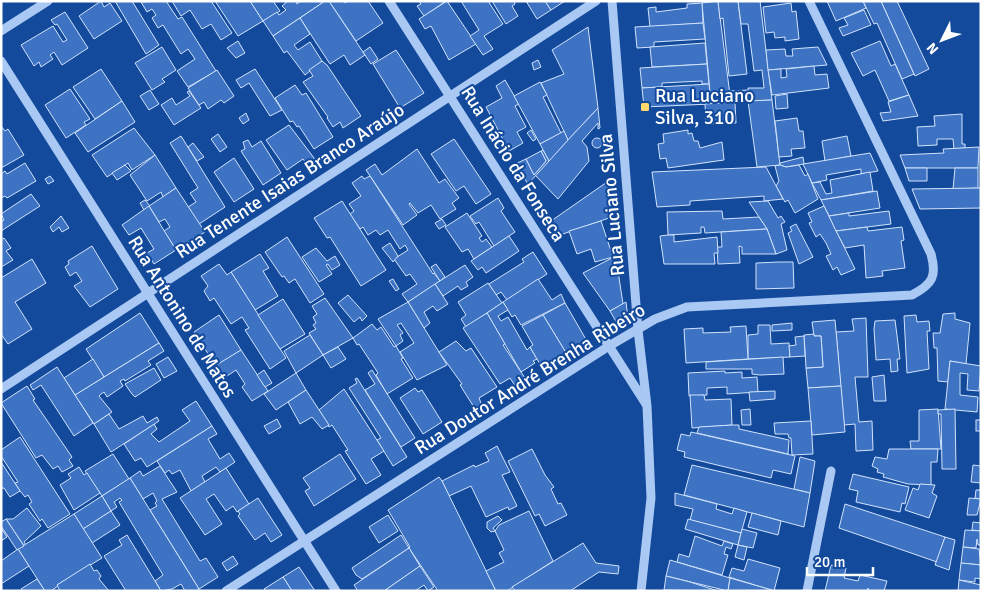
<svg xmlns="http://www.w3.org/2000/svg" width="982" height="592" font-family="Signika,sans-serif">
<rect width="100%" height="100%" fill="#144a9b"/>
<g fill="#3d73c2" stroke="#d1e3fd">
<path d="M101,1L104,7L110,3L122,21L94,39L79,16Z"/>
<path d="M115,1H132L159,45L146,54Z"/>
<path d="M166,1L178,19L182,17L216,71L188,87L177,71L195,59L188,49L181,54L163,25L158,28L152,18L156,15L152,9L147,12L141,2Z"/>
<path d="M172,1H211L232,33L221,40L211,24L202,29L190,10L181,16Z"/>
<path d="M215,1H250L263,21L238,36Z"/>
<path d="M250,1H273L280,11L263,21Z"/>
<path d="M288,1H296L297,4L301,1H325L273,36L263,21L277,12L279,15L286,10L282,6Z"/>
<path d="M325,1H329L365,55L350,65L344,55L330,64L300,18Z"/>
<path d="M329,1H344L345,3L348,1H368L383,23L356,41Z"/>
<path d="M419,1H446L424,16L417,6L421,4Z"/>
<path d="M447,1L476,44L449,60L431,26L425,29L419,19Z"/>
<path d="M461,1H488L503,24L484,36L493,49L483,55L470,36L479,30Z"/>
<path d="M492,1H514L515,4L512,6L518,16L506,24Z"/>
<path d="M526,1H545L551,10L537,19Z"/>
<path d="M545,1H565L551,10Z"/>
<path d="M718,1L731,103L711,104L702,3Z"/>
<path d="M718,1H738L747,74L729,76L723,18L720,19Z"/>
<path d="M738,1H760L772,100L750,101L748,88H764L762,70L754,71L748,24H741Z"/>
<path d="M827,1H863L866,8L836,21Z"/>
<path d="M863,1H881L914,74L902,79L877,23L874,24Z"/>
<path d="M881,1H897L929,69L915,76Z"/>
<path d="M702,3L703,23L650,27L648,8L656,7V12L687,8V4Z"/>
<path d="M791,3L792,12L796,11L799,39L785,41V37L775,38L774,32L766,33L763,7Z"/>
<path d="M864,10L871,25L843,36L839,28L848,25L844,18Z"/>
<path d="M65,12L88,48L62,65L54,52L50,55L53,59L41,67L39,62L34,66L21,45L53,26L63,42L67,40L57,24L55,25L51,20Z"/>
<path d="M300,18L310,34L294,45L298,50L310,42L322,61L305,75L287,51L284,53L273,36Z"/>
<path d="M703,23L705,39L654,42V47L637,48L635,27Z"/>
<path d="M588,27L598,108L568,140L541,83L564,74L552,50Z"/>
<path d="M238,41L245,53L236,58L227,48Z"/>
<path d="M880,41L891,66L895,64L909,95L889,101L875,70L863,76L851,53Z"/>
<path d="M705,43L707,64L652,67L650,47Z"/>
<path d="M162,47L176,70L162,79L165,82L152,90L135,63Z"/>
<path d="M370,47L378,59L371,64L363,52Z"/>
<path d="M818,47L827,65L768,70L766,50L785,49L786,56H793L792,49Z"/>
<path d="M396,50L424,93L400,108L373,64Z"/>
<path d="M538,60L541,67L534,70L532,63Z"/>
<path d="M322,61L327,65L361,116L343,128L340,122L333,127L327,118L328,117L303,82L313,76L309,70Z"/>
<path d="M707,64L709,84H702V81L662,83V87L642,88L640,68Z"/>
<path d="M814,66L815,75L827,74L829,88L772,95L768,70L781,69V78L787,77L786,69Z"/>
<path d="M101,69L122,101L95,119L73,87Z"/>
<path d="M255,69L282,110L270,116L249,83L241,88L236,80Z"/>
<path d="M217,70L234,96L224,103L221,100L208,109L204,102L199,105L188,88Z"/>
<path d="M505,80L519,104L515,106L526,127L517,132L523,143L509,151L486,107L502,98L496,86Z"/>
<path d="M540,82L547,95L543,97L561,133L540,144L514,96Z"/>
<path d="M709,84L711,104L644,107L642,88Z"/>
<path d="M295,85L302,95L306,93L333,137L314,149L299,126L297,127L293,121L290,122L275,98Z"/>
<path d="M70,89L90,119L84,122L86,125L66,138L45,105Z"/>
<path d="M150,90L159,104L149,110L140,96Z"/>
<path d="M748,90L750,101L731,103L729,91Z"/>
<path d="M189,91L201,108L174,125L161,105L172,98L176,105L190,96L187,92Z"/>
<path d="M787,94L788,108L776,109L775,96Z"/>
<path d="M909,95L918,116L883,121L880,113L891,112L888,102Z"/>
<path d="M772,100L780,165L757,167L748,101Z"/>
<path d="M122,101L135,122L88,152L75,133Z"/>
<path d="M735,102L736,123L706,124L705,104Z"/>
<path d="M598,108L600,128L598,129V123L582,141L587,147L589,161L558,199L535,175Z"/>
<path d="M246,113L249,120L243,124L239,118Z"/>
<path d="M962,114V144H965V148L954,149L953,139H937V145L918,146L917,127L935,126L934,116Z"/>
<path d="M797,118L799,131H803L805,148L791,149L792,156L779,157L775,121Z"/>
<path d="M289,125L317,162L309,167L303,159L287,170L266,140Z"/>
<path d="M1,126L5,131L8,129L24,155L1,168Z"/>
<path d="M134,128L155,155L132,170L128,163L107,177L92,155Z"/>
<path d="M531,130L536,139L533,141L527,133Z"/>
<path d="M688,130V134L692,133L694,141H698L700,148L722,142L724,160L668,168L666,158L660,159L658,144L664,143L663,134Z"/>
<path d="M564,131L568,140L549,161L540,144Z"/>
<path d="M218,134L227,147L220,152L211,139Z"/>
<path d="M181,136L225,207L199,224L188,207L196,202L190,193L198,188L170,143Z"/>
<path d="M847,136L851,156L825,161L822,141Z"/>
<circle cx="597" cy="143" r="5"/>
<path d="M454,139L491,194L476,204L464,186L456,191L431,154Z"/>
<path d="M248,140L252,147L261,141L281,173L263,185L241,151L245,149L243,142Z"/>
<path d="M193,143L204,157L197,161L188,147Z"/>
<path d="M979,147L978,168H905L900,155L944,153L943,149Z"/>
<path d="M417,149L439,183L445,179L459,198L452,203L456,209L440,219L431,205L418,213L410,203L409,204L417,215L403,225L366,170L375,164L382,175Z"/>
<path d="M543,150L549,161L528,184L515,164L526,159L534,175L546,161L541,151Z"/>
<path d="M541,151L546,161L534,175L526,159Z"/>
<path d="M870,153L878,171L861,174V169L826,175L827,180L812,183L803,164Z"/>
<path d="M155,155L176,188L163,197L161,192L147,201L130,175Z"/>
<path d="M803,157L804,164L786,167L780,165V163Z"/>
<path d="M234,158L254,189L234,202L214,172Z"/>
<path d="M25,163L36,181L7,198L5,196L1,198V174L5,171L7,174Z"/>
<path d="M125,165L131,171L117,180L112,173Z"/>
<path d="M780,165L786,167L799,165L805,176L808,174L818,199L795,213L788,200L785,202L776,186L779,181L775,166Z"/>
<path d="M766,167L783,199L764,201V196L690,201V205L657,207L652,172Z"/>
<path d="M905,168H927V181H909Z"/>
<path d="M955,168H978V188L953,189Z"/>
<path d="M870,172L873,191L821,200L812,183L820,182L826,194L832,193L830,180Z"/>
<path d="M50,176L54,181L48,184L45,179Z"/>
<path d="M362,176L364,179L370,176L433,274L434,273L440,281L408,302L402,294L417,284L410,274L406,276L394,259L408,250L405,245L400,249L388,230L380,235L376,230L368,235L363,227L360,229L350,214L354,211L349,204L361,196L352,183Z"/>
<path d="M607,182L612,217L560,235L551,221Z"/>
<path d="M176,188L205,232L176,250L164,231L170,227L165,219L159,222L149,206Z"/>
<path d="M978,188H981V208L920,209L912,189Z"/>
<path d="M877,191L880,208L829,216L821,200Z"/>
<path d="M31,194L40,206L1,231V222L4,220L1,214Z"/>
<path d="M498,198L504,208L501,211L515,232L494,246L479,222L476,224L470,216Z"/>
<path d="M145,200L150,206L144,210L140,203Z"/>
<path d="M342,201L386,270L361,286L330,237L327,238L314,218Z"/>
<path d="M768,201L778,218L781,216L785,222L781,224L787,250L776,254L767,229L749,202Z"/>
<path d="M149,206L176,250L154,264L147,253L154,249L141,228L129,235L122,225Z"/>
<path d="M824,206L855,269L841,275L837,267L833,270L826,256L831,254L826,243L820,234L816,237L809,223L812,222L808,213Z"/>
<path d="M722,211L723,219L759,217L767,229L705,233L704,227H701V233L668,235L667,212Z"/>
<path d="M889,211L891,224L836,231L829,216L849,213V216Z"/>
<path d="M467,213L482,236L479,238L482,242L486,239L492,247L474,259L468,249L462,252L445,227Z"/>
<path d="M61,216L69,228L62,232L59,227L53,232L50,227Z"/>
<path d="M442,219L446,225L439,229L435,223Z"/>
<path d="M601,221L613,257L595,262L591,249L577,254L569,231Z"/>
<path d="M796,224L813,257L799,264L788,233L792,231L790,227Z"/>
<path d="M867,227L868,231L902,227L904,240L901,241L905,268L882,271L883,276L866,278L864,245L845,248L836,231Z"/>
<path d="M767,229L776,254H742V247L739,246L740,263L718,264L717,247H722L721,232Z"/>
<path d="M668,235H674V242L717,237L718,253H714L715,264H664L660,236Z"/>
<path d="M509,236L519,251L486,273L482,267L478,270L471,261Z"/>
<path d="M287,237L324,294L310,303L295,279L289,283L284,276L282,277L265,252Z"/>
<path d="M4,238L11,248L6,251L13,260L1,267V240Z"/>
<path d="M390,243L398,256L393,262L382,248Z"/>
<path d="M92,246L118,289L90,307L74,286L82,281L76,272L70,276L65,267L69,264L68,261Z"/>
<path d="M316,248L327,261L335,256L340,265L332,270L328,264L326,265L332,274L319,282L302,257Z"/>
<path d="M533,252L547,274L507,300L501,292L496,295L489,284L524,262L522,259Z"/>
<path d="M260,254L269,268L263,271L278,296L255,310L231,272Z"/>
<path d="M612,258L618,271L623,304L610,311L583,273Z"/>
<path d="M32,259L46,283L15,302L32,329L8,344L1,334V278Z"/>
<path d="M779,262H793L794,288L756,289V263Z"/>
<path d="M219,264L227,275L231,272L286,358L270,369L245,330L249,328L242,317L231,324L214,298L210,301L204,291L208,286L201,276Z"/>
<path d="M436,264L445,277L440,281L431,267Z"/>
<path d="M465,265L473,277L466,282L468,286L461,290L458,286L443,296L435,284Z"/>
<path d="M393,279L399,289L396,291L389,281Z"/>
<path d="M538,279L552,300L561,294L565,303L521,325L515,315L512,317L503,302Z"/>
<path d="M488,283L502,303L466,327L461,319L466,315L458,302Z"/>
<path d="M435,284L448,304L437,311L433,306L424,312L430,323L424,328L408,302Z"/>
<path d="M348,295L367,316L362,321L360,317L354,322L338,303Z"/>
<path d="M325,298L353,338L323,355L309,333L316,329L313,325L316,323L313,317L317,314L312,306Z"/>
<path d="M283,299L305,334L280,349L258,315Z"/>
<path d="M408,302L447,365L417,380L400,352L414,343L401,323L397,325L403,333L400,335L403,341L396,346L378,319Z"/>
<path d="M503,302L508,310L498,316L501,321L508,317L527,350L530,347L537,359L533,361L535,363L521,372L487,313Z"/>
<path d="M626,302L628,319L618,325L610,311Z"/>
<path d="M565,303L588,343L568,356L543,315Z"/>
<path d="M140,313L159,343L104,377L86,349Z"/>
<path d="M487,313L505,344L503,345L527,381L516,387L510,378L500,384L463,328Z"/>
<path d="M955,313V319L970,323L966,364L950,361L948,382L938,381L937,348H934L933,333H940L943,314Z"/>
<path d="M219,315L241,350L216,366L194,332Z"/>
<path d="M543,315L568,356L544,371L530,347L533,345L522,326Z"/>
<path d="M916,315L917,322L929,321L930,331H927L929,369L907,373L904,316Z"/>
<path d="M866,318L868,377H855L859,422L872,421L873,450L856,451L855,424L844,425L836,332L854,331L852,319Z"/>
<path d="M835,320L841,386L808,388L806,368L823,367L821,336H814L812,322Z"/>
<path d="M895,320L900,359H897L898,371L891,372L890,359L876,360L874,329L875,321Z"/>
<path d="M792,323V330L772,331V325Z"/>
<path d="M372,324L377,330L381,327L394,347L396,346L403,358L401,359L413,378L387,394L376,375L378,373L359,344L357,345L353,338Z"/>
<path d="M758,325H770L771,344L789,343L790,357L748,359V335L758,334Z"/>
<path d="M746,326L748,359L686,363L684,329L703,328V333L731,332L730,327Z"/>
<path d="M814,334V336H821L823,367L806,368L804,335Z"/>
<path d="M310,335L323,355L296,373L284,351Z"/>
<path d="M804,336L805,356L790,357L789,346L796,345L795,337Z"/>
<path d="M456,341L466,351L471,348L497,387L479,398L483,408L477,412L460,385L462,384L439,352Z"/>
<path d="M159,343L164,351L148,361L151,365L125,381L124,379L120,381L123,386L107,397L104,392L101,394L99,396L112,412L94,424L75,395Z"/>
<path d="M338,347L346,359L331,368L323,355Z"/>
<path d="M241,350L268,391L252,401L242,387L245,384L236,370L221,380L213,367Z"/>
<path d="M168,357L177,371L164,378L156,364Z"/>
<path d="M783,357L784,374L760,375L752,374V369H706V362Z"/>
<path d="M93,359L104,377L75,395L64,378Z"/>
<path d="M950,361L981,366L979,391L967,390L968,374L960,373V395L978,397L977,412L945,409Z"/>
<path d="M57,367L93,423L74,436L41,385L33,390L30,385Z"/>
<path d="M154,368L161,380L135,397L132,394L125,384Z"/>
<path d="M264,370L272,383L265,387L257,375Z"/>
<path d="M372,370L415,438L401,447L365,390L375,384L368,373Z"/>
<path d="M725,371V373L742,372V378L757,377L758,392L727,394V387L707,388V395L689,396L688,373Z"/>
<path d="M296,373L306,390L276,410L264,394Z"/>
<path d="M884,375L886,401H874L872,377Z"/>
<path d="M357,378L407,457L393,466L377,440L381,438L349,388L357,383L355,379Z"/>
<path d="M27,386L35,399L33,400L72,457L69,460L73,466L62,472L58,466L53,469L42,455L36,458L1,403Z"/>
<path d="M841,386L845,432L812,435L808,388Z"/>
<path d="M415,388L418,392L422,390L442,422L423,434L400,398Z"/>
<path d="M344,389L384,451L371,459L381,475L366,484L345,451L348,450L332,425L329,427L319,410Z"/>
<path d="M306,390L329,425L322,429L312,417L300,424L288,402Z"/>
<path d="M775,391V399L750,401L749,392Z"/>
<path d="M690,395H704L705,400L731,399L732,425L692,428Z"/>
<path d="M196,401L212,426L147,467L141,458L135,461L124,444L154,424L157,429L151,434L159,442L190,421L182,410Z"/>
<path d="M750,409L751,425H742L741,410Z"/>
<path d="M938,409L941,449H911L910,441H919V410Z"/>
<path d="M955,409L956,469H942L941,414H938V410Z"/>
<path d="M109,414L119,429L143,416L147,423L157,417L159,421L111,452L94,424Z"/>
<path d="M277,419L281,427L269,434L264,426Z"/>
<rect x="976" y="420" width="5" height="11"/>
<path d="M811,421L813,454L792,455L791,438H789L788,434H775L774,423Z"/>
<path d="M732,425H739V429L789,440L788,454L697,433L699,427Z"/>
<path d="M212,426L217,434L208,439L220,459L229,453L235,462L220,472L216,467L202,476L205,482L191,491L180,470L172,474L169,470L165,473L157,461Z"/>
<path d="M691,432L795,456L791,474L773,470L771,478L684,457L685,452L677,450L681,434L690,436Z"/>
<path d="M20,437L70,514L48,528L42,519L40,521L29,504L32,502L28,495L25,497L20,491L15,483L18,482L1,456V450Z"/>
<path d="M497,446L510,472L502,475L517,506L509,510L508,507L486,517L471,486L449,496L442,481L474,465L475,467L489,461L485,453Z"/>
<path d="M532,449L545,475L554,487L551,489L558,504L561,503L567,515L545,526L539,514L535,516L508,461Z"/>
<path d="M889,449H938L937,462H931V485L908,484L883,477L884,474L877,472L878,469L872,466L875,457L887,459Z"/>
<path d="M113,454L129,479L102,496L85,471Z"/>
<path d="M340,454L356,479L314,506L305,491L310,488L303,478Z"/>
<path d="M800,457L815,461L810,493L794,489Z"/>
<path d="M1,462L20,491L10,497L4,488H1Z"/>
<path d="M692,465L810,493L804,527L684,495Z"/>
<path d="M973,465L981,466V483L971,482Z"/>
<path d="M160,466L177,492L162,499L200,561L206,558L218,577L199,589L150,510L157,506L155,503L157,501L153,493L143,499L130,478L140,471L143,476Z"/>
<path d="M79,467L84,475L87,473L100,493L74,510L60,485L71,478L68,474Z"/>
<path d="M226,468L249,504L237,512L233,506L226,511L214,494L206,499L222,524L205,535L180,498Z"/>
<path d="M853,474L909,487L905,504L902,503L900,512L856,502L858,491L849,489Z"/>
<path d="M439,477L442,481L496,591H438L409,548L410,547L388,510Z"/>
<path d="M130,478L199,589L196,591H185L181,584L172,589L161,591L155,581L163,575L119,502L122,500L120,498L114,502L117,507L111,511L102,496Z"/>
<path d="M920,484L935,485L932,493L937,496L929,518L905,510L913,488L918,490Z"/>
<path d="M976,490H981V499L975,498Z"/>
<path d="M675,493L717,504L716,509L732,514L734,508L747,512L741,533L690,520L693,509L675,505Z"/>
<path d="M102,496L111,511L83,529L74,514Z"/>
<path d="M258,498L282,535L271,542L265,533L255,540L238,516L240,514L238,511Z"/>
<path d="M969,498L981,499L977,515H967Z"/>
<path d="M845,504L945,537L937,562L839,528Z"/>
<path d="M27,508L41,526L24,542L26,545L24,546L6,519H13Z"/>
<path d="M111,511L120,525L92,543L83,529Z"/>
<path d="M529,511L553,561L507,591H496L486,571L504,562L499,553L504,550L495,531L499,525Z"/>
<path d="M752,513L781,521L778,535L748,527Z"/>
<path d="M74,514L102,558L57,585L58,586L51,591H45L18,549Z"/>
<path d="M388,515L398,531L379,543L369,527Z"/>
<path d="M498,516L502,520L493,528L495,531L491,532L487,528V522Z"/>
<path d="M6,519L24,546L17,550L1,526V522Z"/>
<path d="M688,519L741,533L738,545L685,529Z"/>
<path d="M973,522L981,523V531L972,530Z"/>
<path d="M1,528L7,537L1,541Z"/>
<path d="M742,529L757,533L753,548L738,545Z"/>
<path d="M965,530L981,531V545H978L977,539L976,548L963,547Z"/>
<path d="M127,535L155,581L161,591H126L104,556L122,545L119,540Z"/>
<path d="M401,535L409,548L362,579L356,575L352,568Z"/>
<path d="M695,536L722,546L724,541L733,544L731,549L726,547L724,554L728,555L722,575L677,562L679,554L689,557Z"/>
<path d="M945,537L955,540L949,570L935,565Z"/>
<path d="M583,543L596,563L619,566L618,574L599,572L570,591H515L512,587Z"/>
<path d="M738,545L747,547L744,560L735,557Z"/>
<path d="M963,547L979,549L981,565L961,563Z"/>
<path d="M409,548L420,566L384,591H358L354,585Z"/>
<path d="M18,549L29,566L1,584V561Z"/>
<path d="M233,556L238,564L227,571L222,563Z"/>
<path d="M748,559L780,568L774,591L729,577L732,568L744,571Z"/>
<path d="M670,560L730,578L728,591L666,576Z"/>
<path d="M961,563L981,565V579L975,578V582L959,580Z"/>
<path d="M90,564L94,571L97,570L101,576L99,579L109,591H60L57,585Z"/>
<path d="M831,565L846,568L844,578L858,581L860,575L887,581L884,591H870L868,588L867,591H825Z"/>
<path d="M420,566L434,587L428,591L424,585L415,591H384Z"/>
<path d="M299,567L315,591H292L283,577Z"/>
<path d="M666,576L690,582L718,591L664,590Z"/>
<path d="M283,577L292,591H265L264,589Z"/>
<path d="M730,578L772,590V591H728Z"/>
<path d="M37,579L45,591H23L21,589Z"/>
<path d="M959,580L981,585V591H958Z"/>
</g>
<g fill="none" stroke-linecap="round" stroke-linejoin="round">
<g stroke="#a9c8f3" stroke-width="9">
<path d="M389,1L646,404"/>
<path d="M612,1L638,330L647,406L651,498L641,591"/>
<path d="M1,31L48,1"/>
<path d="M1,61L336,591"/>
<path d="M1,389L596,1"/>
<path d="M226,591L609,346L655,319L687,307L912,295C933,284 937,276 931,254L809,1"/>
<path d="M807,591L831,471"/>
</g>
</g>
<rect fill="#ffda6b" stroke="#144a9b" stroke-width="2" x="640" y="102" width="10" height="10" rx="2.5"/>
<g text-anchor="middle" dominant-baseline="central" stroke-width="4" stroke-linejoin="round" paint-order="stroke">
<g font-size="19" fill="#fff" stroke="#144a9b" text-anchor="start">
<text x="655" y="96">Rua Luciano<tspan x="655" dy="22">Silva, 310</tspan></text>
</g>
<g font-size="19" fill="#fff" stroke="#144a9b">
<text transform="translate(513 164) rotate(58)">Rua Inácio da Fonseca</text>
<text transform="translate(290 181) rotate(-33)">Rua Tenente Isaias Branco Araújo</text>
<text transform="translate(612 205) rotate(-95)">Rua Luciano Silva</text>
<text transform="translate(182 317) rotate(58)">Rua Antonino de Matos</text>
<text transform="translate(530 379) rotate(-32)">Rua Doutor André Brenha Ribeiro</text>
</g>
</g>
<rect width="982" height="592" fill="none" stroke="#ffffff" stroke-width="5"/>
<g transform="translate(942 40) rotate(228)" stroke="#144a9b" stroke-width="4" paint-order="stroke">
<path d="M0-4L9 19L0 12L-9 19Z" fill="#ffffff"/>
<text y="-8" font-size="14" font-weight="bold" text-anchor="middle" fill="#ffffff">N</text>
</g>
<path d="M807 567v8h66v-8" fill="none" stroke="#ffffff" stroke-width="2.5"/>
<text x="814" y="567" font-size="15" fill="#ffffff" stroke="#144a9b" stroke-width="4" paint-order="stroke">20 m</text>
</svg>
